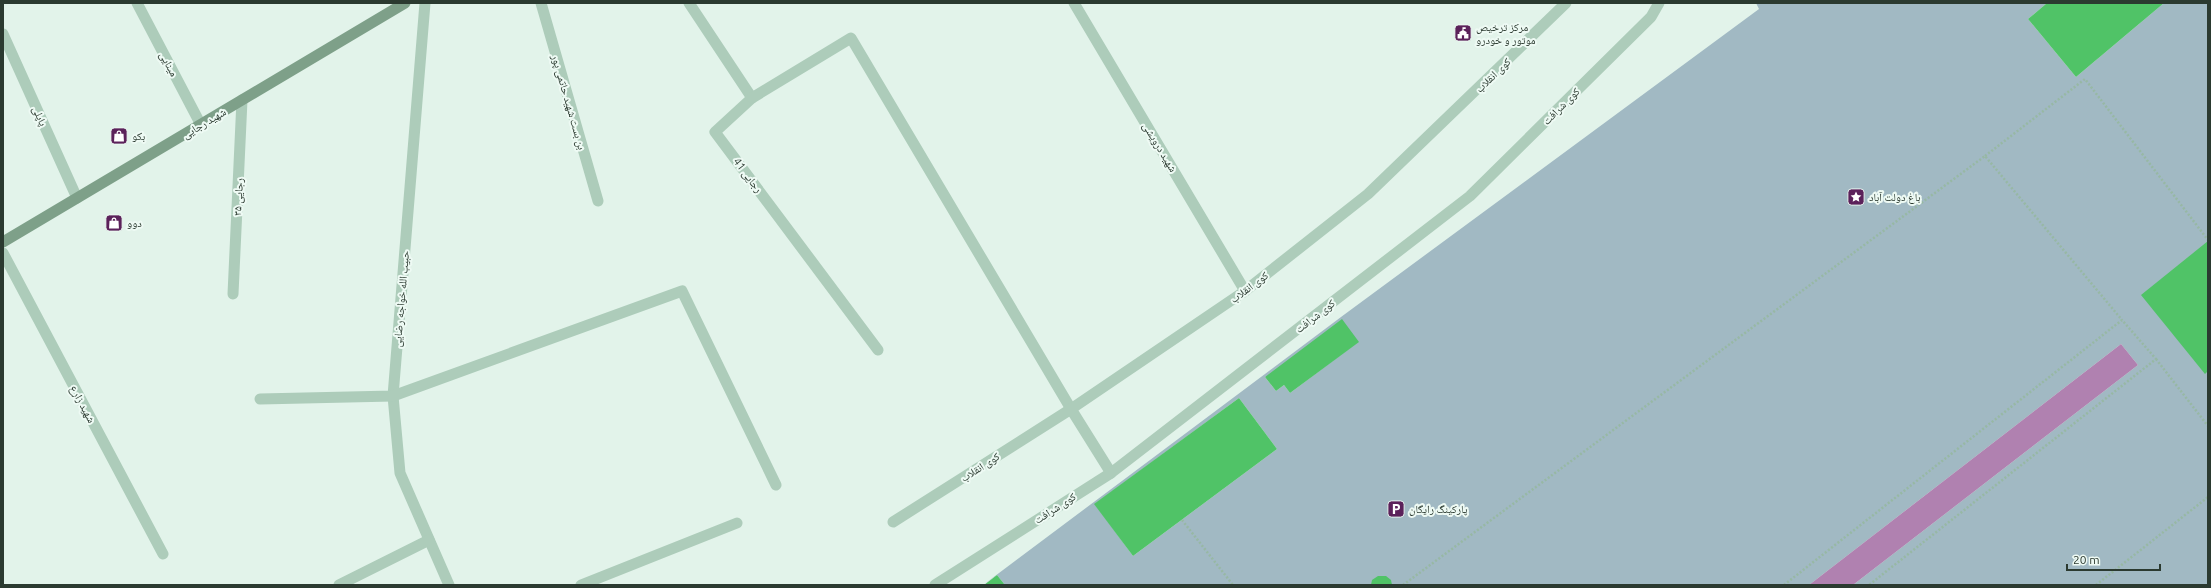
<svg xmlns="http://www.w3.org/2000/svg" width="2211" height="588" font-family="Ubuntu,'Noto Naskh Arabic',sans-serif">
<rect width="100%" height="100%" fill="#e2f3ea"/>
<path fill="#a1b9c3" fill-rule="evenodd" d="M1756,3H2047L2028,19L2076,77L2164,3H2208V585H1853L2138,365L2121,344L1809,585H1005L997,575L983,585L1341,317L1759,9ZM1358,342L1290,393L1284,385L1276,391L1265,377ZM1239,398L1277,449L1133,556L1095,504Z"/>
<path fill="#b081b0" d="M2121,344L2138,365L1853,585H1809Z"/>
<g fill="#50c367">
<path d="M2047,3H2164L2076,77L2028,19Z"/>
<path d="M2208,241V371L2205,374L2141,295Z"/>
<path d="M1342,319L1359,342L1290,393L1284,385L1276,391L1265,377Z"/>
<path d="M1239,398L1277,449L1133,556L1094,504Z"/>
<path d="M997,575L1005,585H984Z"/>
<path d="M1378,576H1386L1391,580L1392,585H1371L1372,580Z"/>
</g>
<g fill="none" stroke-linecap="round" stroke-linejoin="round">
<g stroke="#97b8a4" stroke-width="2.5" stroke-dasharray="2 2" stroke-linecap="butt">
<path d="M1985,156L2085,79L2208,240"/>
<path d="M2156,359L2208,426"/>
<path d="M1182,520L1233,585"/>
<path d="M1403,585L1985,156L2122,320"/>
<path d="M1784,585L2122,320L2156,359L1869,585"/>
<path d="M2096,585L2208,497"/>
</g>
<g stroke="#adccba" stroke-width="11">
<path d="M137,3L201,125"/>
<path d="M425,3L393,396L400,473L449,585"/>
<path d="M541,3L598,201"/>
<path d="M689,3L752,98L715,132L878,350"/>
<path d="M1074,3L1245,291"/>
<path d="M3,34L77,198"/>
<path d="M752,98L851,38L1071,409L1111,473"/>
<path d="M3,253L163,554"/>
<path d="M233,294L242,100"/>
<path d="M260,399L393,396L682,291L776,485"/>
<path d="M893,522L1071,409L1245,291L1368,194L1566,3"/>
<path d="M339,585L429,540"/>
<path d="M581,585L737,523"/>
<path d="M935,585L1111,473L1470,196L1651,17L1659,3"/>
</g>
<path stroke="#7ea089" stroke-width="11" d="M3,242L405,3"/>
</g>
<defs>
<g id="civic-square" transform="scale(0.9)"><rect x="-9" y="-9" width="18" height="18" rx="4" fill="#5b215a" stroke="#eefaf4"/><path d="M-.6-6.5H3V-4.5H.6V-3L4-1V1h2V6H-6V1h2V-1L-.6-3ZM-1.2 2.5V6h2.4V2.5Z" fill="#fff"/></g>
<g id="shop-square" transform="scale(0.9)"><rect x="-9" y="-9" width="18" height="18" rx="4" fill="#5b215a" stroke="#eefaf4"/><path d="M-5-2.5h2.3a2.7 3.5 0 0 1 5.4 0H5L5.5 6h-11ZM-1.5-2.5h3a1.5 2.3 0 0 0-3 0Z" fill="#fff"/></g>
<g id="sight-square" transform="scale(0.9)"><rect x="-9" y="-9" width="18" height="18" rx="4" fill="#5b215a" stroke="#eefaf4"/><path d="M0-6L1.8-2.2L6-1.7L2.9 1.2L3.7 5.4L0 3.3L-3.7 5.4L-2.9 1.2L-6-1.7L-1.8-2.2Z" fill="#fff"/></g>
<g id="parking-square" transform="scale(0.9)"><rect x="-9" y="-9" width="18" height="18" rx="4" fill="#5b215a" stroke="#eefaf4"/><path d="M-3.5-5.5H1a3.5 3.5 0 0 1 0 7H-1V5.5H-3.5ZM-1-3.4V-.6H.8a1.4 1.4 0 0 0 0-2.8Z" fill="#fff"/></g>
</defs>
<g fill-rule="evenodd">
<use href="#civic-square" x="1463" y="33"/>
<use href="#shop-square" x="119" y="136"/>
<use href="#sight-square" x="1856" y="197"/>
<use href="#shop-square" x="114" y="223"/>
<use href="#parking-square" x="1396" y="509"/>
</g>
<g text-anchor="middle" dominant-baseline="central" stroke-width="4" stroke-linejoin="round" paint-order="stroke">
<g font-size="11" fill="#2b3a30" stroke="#eefaf4" text-anchor="start">
<text x="1476" y="27">مرکز ترخیص<tspan x="1476" dy="13">موتور و خودرو</tspan></text>
<text x="132" y="136">بکو</text>
<text x="1869" y="197">باغ دولت آباد</text>
<text x="127" y="223">دوو</text>
<text x="1409" y="509">پارکینگ رایگان</text>
</g>
<g font-size="11" fill="#2b3a30" stroke="#eefaf4">
<text transform="translate(169 64) rotate(62)">مینایی</text>
<text transform="translate(1493 75) rotate(-44)">کوی انقلاب</text>
<text transform="translate(569 102) rotate(74)">بن بست شهید حاتمی پور</text>
<text transform="translate(1561 106) rotate(-45)">کوی شرافت</text>
<text transform="translate(40 116) rotate(66)">پاپلی</text>
<text transform="translate(204 123) rotate(-31)">شهید رجایی</text>
<text transform="translate(1160 147) rotate(59)">شهید درویشی</text>
<text transform="translate(748 175) rotate(53)">رجایی 41</text>
<text transform="translate(238 197) rotate(-87)">رجایی ۳۵</text>
<text transform="translate(1249 287) rotate(-37)">کوی انقلاب</text>
<text transform="translate(401 299) rotate(-85)">حبیب الله خواجه رضایی</text>
<text transform="translate(1315 316) rotate(-38)">کوی شرافت</text>
<text transform="translate(83 404) rotate(62)">شهید زارع</text>
<text transform="translate(980 467) rotate(-33)">کوی انقلاب</text>
<text transform="translate(1055 508) rotate(-33)">کوی شرافت</text>
</g>
</g>
<rect width="2211" height="588" fill="none" stroke="#2b3a30" stroke-width="8"/>
<path d="M2067 564v6h93v-6" fill="none" stroke="#2b3a30" stroke-width="2"/>
<text x="2073" y="564" font-size="12" fill="#2b3a30" stroke="#eefaf4" stroke-width="3" paint-order="stroke">20 m</text>
</svg>
